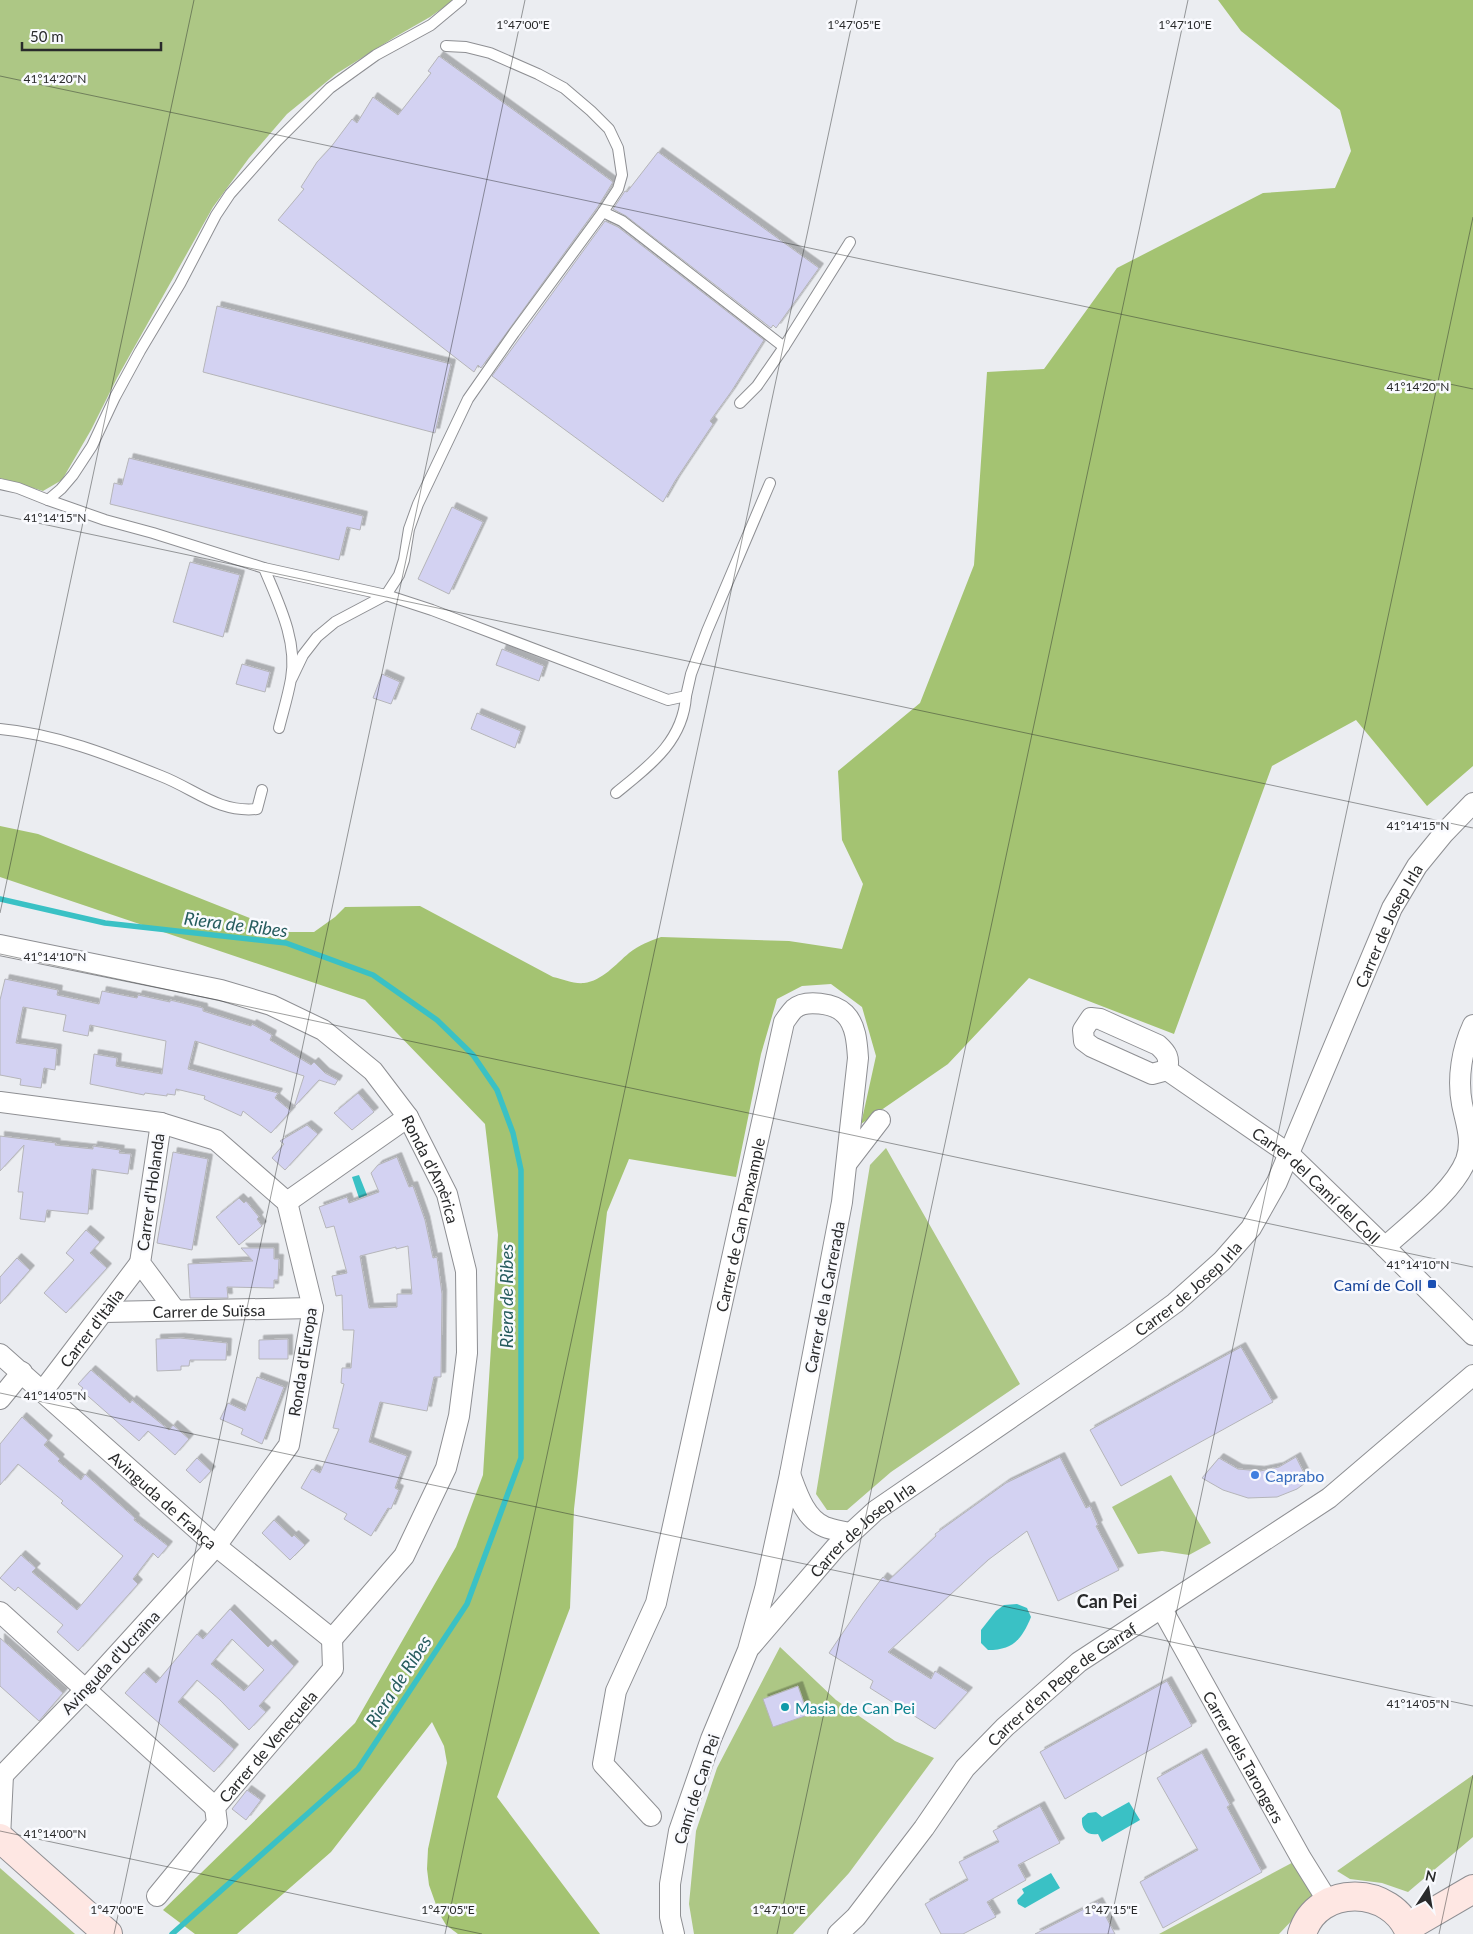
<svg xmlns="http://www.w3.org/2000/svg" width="1473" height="1934" font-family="Lato,sans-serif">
<defs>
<filter id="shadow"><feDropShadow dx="4.5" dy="-4.5" stdDeviation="0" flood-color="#0004"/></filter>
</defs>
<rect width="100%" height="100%" fill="#ebedf1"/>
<g fill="#adc785">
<path d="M0,0H454L430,17L395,37L336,74L287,114L249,158L213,207L117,378L91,430L62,480L43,491L0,478Z"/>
<path d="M886,1148L1020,1384L891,1472L847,1510H827L816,1494L870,1165Z"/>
<path d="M1171,1475L1211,1543L1189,1555L1162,1551L1138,1554L1112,1507Z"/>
<path d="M780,1647L836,1700L895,1741L934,1758L849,1873L793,1934H694L689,1904L696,1831L717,1768Z"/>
<path d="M1473,1775V1837L1408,1892L1382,1883L1350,1879L1337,1871Z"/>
<path d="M1301,1858L1316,1895L1279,1934H1159Z"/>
<path d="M0,1868L75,1934H0Z"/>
</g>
<path fill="#a4c372" d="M1218,0H1473V766L1427,806L1356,720L1272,766L1174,1034L1029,978L948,1064L861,1124L876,1056L862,1007L831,984L802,986L777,999L761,1054L736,1177L629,1159L607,1212L574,1509L570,1608L497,1797L600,1934H458L446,1925L439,1913L429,1885L427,1869L428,1849L447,1763L444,1746L432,1722L331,1852L237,1934H195L163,1910L355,1723L456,1547L483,1475L498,1235L485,1124L365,1000L0,877V826L38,834L285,932H314L335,917L345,907L420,906L553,977C563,979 573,984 584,983C602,981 616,964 629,953C639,945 650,941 661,937L789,941L842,949L863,884L842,840L838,771L920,703L974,565L987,372L1044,369L1117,268L1263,193L1335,188L1351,151L1340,110L1241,31Z"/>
<g fill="#3ac1c5">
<path d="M359,1175L367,1195L359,1198L352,1177Z"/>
<path d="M1017,1604L1027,1608L1031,1617C1022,1639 1013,1650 988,1650L981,1643V1630L996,1611L1004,1605Z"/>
<path d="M1129,1802L1140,1820L1102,1842L1098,1834C1087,1836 1081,1829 1082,1818L1088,1813L1096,1812L1102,1817Z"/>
<path d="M1051,1873L1060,1888L1025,1908L1018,1904L1017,1900L1024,1893L1022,1889Z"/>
</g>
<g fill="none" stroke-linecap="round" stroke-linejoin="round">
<path stroke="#3ac1c5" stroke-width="5.5" d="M0,899L105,923L286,943L373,975L437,1020L473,1055L497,1090L513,1133L521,1170V1458L467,1604L358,1769L172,1934"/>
</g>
<g fill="#d3d2f2" stroke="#b5b5b9" fill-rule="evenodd" filter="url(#shadow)">
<path d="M439,56L613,182L597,208L481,368L478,365L474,372L278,220L304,189L301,187L317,162L331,147L352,119L357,123L373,97L398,115L431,73L428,71Z"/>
<path d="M658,152L819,268L776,328L773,325L771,328L626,216L613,209L625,191L627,192Z"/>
<path d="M605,221L618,227L764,340L731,392L710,421L713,424L675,481L663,502L492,376Z"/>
<path d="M217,306L451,364L435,433L203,372Z"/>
<path d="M129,458L363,516L360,530L347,527L339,560L110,504L114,483L122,485Z"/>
<path d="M452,507L483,522L449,594L418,579Z"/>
<path d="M190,562L240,575L223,637L173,622Z"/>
<path d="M502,649L544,666L539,681L496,665Z"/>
<path d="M242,664L270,672L265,692L236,684Z"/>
<path d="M382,674L400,682L391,704L373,698Z"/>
<path d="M477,713L521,731L515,748L471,729Z"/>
<path d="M5,979L58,990L57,995L99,1004L102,991L137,998L138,995L170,1002V1000L203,1008V1011L251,1026L252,1024L272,1035L270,1040L311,1065L314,1062L325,1073L338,1080L335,1085L319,1080L294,1107L304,1076L195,1041L188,1069L278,1093L275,1098L291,1111L271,1133L243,1111L241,1116L204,1099L205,1096L176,1089L175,1095L167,1094V1096L145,1093L144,1095L90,1084L94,1054L117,1058L116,1066L162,1074L166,1041L90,1025L88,1036L63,1031L66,1015L23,1007L16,1043L57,1049L55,1070L44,1068L41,1088L20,1085L21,1079L0,1075V1000Z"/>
<path d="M358,1093L374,1112L352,1130L334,1113Z"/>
<path d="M307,1125L318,1134L285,1170L272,1158L284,1144L280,1141Z"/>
<path d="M0,1136L56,1143L55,1145L93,1149V1146L120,1150L119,1153L131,1154L128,1174L92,1169L88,1214L47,1210L45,1222L20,1219L23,1192H18L24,1145L0,1171Z"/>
<path d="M173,1152L208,1159L192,1250L157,1243Z"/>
<path d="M397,1157L409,1187L413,1186L425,1220L433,1258L437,1257L442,1294L441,1377H434L427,1411L380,1402L369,1442L407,1456L395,1488L399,1490L391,1509L388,1508L371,1536L344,1519L347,1514L301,1488L312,1469L320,1473L339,1429L333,1428L344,1384L341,1383L342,1368H351L354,1330H343L342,1295L336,1296L332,1276L347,1273L334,1226L326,1228L319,1207L347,1197L349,1203L379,1192L371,1173L378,1165ZM408,1246L412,1294H397V1307L369,1308L360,1256L396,1247V1249Z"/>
<path d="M239,1198L244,1203L246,1201L259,1217L257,1219L262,1226L239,1245L216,1217Z"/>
<path d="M86,1230L100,1242L90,1253L107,1268L66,1313L44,1293L74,1260L66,1253Z"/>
<path d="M241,1248H274V1259H279L278,1280H274V1288L227,1287L228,1298H190L188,1264L253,1261Z"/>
<path d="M17,1258L30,1270L0,1304V1277Z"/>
<path d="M180,1338L227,1343L226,1360H190L189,1366H181V1370L157,1371L156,1339Z"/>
<path d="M288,1339V1359H259V1340Z"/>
<path d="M1241,1347L1273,1402L1121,1486L1090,1430Z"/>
<path d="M91,1370L130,1403L132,1400L169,1430L173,1425L189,1439L175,1455L148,1431L139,1441L81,1390L83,1388L78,1384Z"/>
<path d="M257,1377L284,1387L262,1444L241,1434L243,1429L220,1419L228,1403L245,1411Z"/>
<path d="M22,1417L48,1440L44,1445L60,1459L58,1461L81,1480L85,1474L135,1518L134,1520L168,1546L158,1558L153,1553L133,1579L138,1584L78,1651L57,1632L63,1625L18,1587L15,1591L0,1578L21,1555L36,1568L32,1572L77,1610L123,1556L61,1503L63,1501L18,1464L0,1485V1444Z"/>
<path d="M1060,1457L1086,1508L1090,1506L1098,1525L1096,1526L1119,1570L1058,1601L1027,1531L988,1560L888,1652L931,1679L935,1671L968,1692L935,1729L870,1688L873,1681L829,1653L863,1603L883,1577L888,1581L936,1536L935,1534L1006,1483Z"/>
<path d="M1296,1457L1308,1481L1297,1489L1277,1497L1248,1498L1223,1490L1202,1478L1219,1458L1238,1469L1260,1471L1279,1467Z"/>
<path d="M197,1458L211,1471L200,1483L186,1470Z"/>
<path d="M274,1520L292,1537L294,1535L305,1545L290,1560L262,1533Z"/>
<path d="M230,1609L268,1647L271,1644L294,1666L259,1706L266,1712L249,1730L220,1700L197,1680L178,1702L234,1749L214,1772L125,1693L144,1672L156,1683L197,1634L203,1639ZM232,1639L264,1670L244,1691L211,1664Z"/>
<path d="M0,1638L63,1693L39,1721L0,1686Z"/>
<path d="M1167,1681L1192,1726L1065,1799L1040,1752Z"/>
<path d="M798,1686L808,1715L773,1727L763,1699Z"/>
<path d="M1202,1753L1230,1805L1227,1807L1262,1872L1163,1928L1140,1882L1198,1850L1157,1778Z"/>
<path d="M247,1790L261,1800L246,1820L232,1809Z"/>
<path d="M1040,1806L1060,1843L1018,1865L1026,1880L987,1902L996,1917L963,1934H941L925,1904L968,1880L959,1862L999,1842L993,1831Z"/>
<path d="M1098,1902L1115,1934H1035Z"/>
</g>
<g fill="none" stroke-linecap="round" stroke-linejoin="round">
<g stroke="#8e8f93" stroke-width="12">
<g id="lane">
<path d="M603,212L622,221L784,347L850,242"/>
<path d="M740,403L757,386L784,347"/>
<path d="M0,484L18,488L48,500L61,489L73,475L92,446L115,397L140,351L180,284L216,215L230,194L277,141L330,88L376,55L431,25L461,0"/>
<path d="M48,500L105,520L153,533L264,568L386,595L432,610L668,700L686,696L691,674L707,631L770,483"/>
<path d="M264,568C278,602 298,641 291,679C288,696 283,712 279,728"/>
<path d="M292,678L303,655L317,637L335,622L386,595L399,575L404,560L409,529L418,504L468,399L514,333L603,212L618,189L622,175L618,148L609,129L591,111L564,88L538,74L490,53L466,47L446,46"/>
<path d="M0,729C56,734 109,755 161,776C195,789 218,813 257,809L262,790"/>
<path d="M616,793C649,766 683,742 686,696"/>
</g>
</g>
<g stroke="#8e8f93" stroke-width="22">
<g id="street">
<path id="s1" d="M0,945L221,990L271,1005L323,1030L373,1071L408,1117L447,1194L466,1271L467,1353L459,1416L446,1468L404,1556L332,1639"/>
<path d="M1091,1018L1100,1019L1158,1045C1167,1053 1170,1058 1167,1070L1152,1074L1092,1047L1084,1041L1083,1030Z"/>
<path id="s2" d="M1167,1070L1289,1154L1385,1247L1473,1335"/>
<path d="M0,1102L161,1123L216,1140L287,1202L313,1308L289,1445L216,1546L86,1689L3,1775H0"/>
<path d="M161,1123L140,1263L175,1310"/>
<path d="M847,1163L880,1120"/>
<path d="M287,1202L408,1117"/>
<path d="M1385,1247C1410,1224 1454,1191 1466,1160C1473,1140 1466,1124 1462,1104C1457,1078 1462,1049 1473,1025"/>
<path id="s3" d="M104,1312L313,1308"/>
<path id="s4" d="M0,1354L216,1546L332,1639"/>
<path id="s5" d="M42,1392L140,1263"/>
<path d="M0,1399L22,1372"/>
<path d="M790,1474C797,1493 805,1519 825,1527C833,1530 841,1531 849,1533"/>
<path id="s6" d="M1162,1609L1301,1858L1329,1903"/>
<path d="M0,1612L215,1807"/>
<path id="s7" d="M751,1646L836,1547L875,1511L1130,1336L1175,1303L1222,1261L1251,1228L1277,1182L1392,908L1417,866L1444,833L1473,803"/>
<path id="s8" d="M651,1816L603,1764L616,1691L656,1603L784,1022C787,1018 790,1013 794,1009C805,999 835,1003 845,1014C856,1025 857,1043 858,1058L842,1202L790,1474L765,1589L748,1650L711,1739L679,1831L670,1884V1917L674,1934"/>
<path d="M0,1838L3,1775"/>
<path id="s9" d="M157,1896L217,1823L215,1807L333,1669L332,1639"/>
<path id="s10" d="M838,1934L856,1917L924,1828L965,1768L1005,1727L1079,1662L1329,1498L1473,1375"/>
</g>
</g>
<g stroke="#8e8f93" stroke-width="30">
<g id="secondary">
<path d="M0,1838L108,1934"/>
<path d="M1408,1927L1473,1889"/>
<path d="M1302,1934C1317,1883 1393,1885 1410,1934"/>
</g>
</g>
<use href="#lane" stroke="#fff" stroke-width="10"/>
<use href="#street" stroke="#fff" stroke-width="20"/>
<use href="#secondary" stroke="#fee7e3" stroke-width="28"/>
</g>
<path fill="none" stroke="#292a2b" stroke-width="1" stroke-opacity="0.45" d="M0,76L1473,389M0,515L1473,828M0,913L194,0M0,954L1473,1267M0,1393L1473,1706M0,1831L482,1934M114,1934L525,0M445,1934L857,0M777,1934L1188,0M1108,1934L1473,217M1439,1934L1473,1775"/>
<rect fill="#1a4fb4" stroke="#f9fafe" stroke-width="2" x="1427" y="1279" width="10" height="10" rx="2.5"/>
<circle fill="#3f7fe0" stroke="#f9fafe" stroke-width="2" cx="1255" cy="1475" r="5"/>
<circle fill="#0f9aa8" stroke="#f9fafe" stroke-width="2" cx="785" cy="1707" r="5"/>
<g text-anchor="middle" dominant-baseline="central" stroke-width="5" stroke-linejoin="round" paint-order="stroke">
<g font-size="16" fill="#292a2b" stroke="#f9fafe">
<text stroke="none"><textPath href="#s7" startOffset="988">Carrer de Josep Irla</textPath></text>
<text stroke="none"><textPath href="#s1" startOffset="515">Ronda d'Amèrica</textPath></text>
<text stroke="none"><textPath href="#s2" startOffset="189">Carrer del Camí del Coll</textPath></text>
<text transform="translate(150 1192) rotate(-82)">Carrer d'Holanda</text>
<text stroke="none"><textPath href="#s8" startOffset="629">Carrer de Can Panxample</textPath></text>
<text stroke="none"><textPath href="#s7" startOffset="568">Carrer de Josep Irla</textPath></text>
<text transform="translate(824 1297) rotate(-79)">Carrer de la Carrerada</text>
<text stroke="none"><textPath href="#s3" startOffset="105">Carrer de Suïssa</textPath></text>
<text stroke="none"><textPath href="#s5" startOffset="81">Carrer d'Itàlia</textPath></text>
<text transform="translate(302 1362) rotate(-81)">Ronda d'Europa</text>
<text stroke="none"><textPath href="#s4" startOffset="219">Avinguda de França</textPath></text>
<text stroke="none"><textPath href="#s7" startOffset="162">Carrer de Josep Irla</textPath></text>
<text transform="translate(110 1662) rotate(-47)">Avinguda d'Ucraïna</text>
<text stroke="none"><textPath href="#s10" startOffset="338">Carrer d'en Pepe de Garraf</textPath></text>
<text stroke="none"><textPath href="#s9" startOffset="191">Carrer de Veneçuela</textPath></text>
<text stroke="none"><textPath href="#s6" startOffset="169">Carrer dels Tarongers</textPath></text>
<text transform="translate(696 1789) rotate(-72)">Camí de Can Pei</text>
</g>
<g font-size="16" fill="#164399" stroke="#f9fafe" text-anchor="end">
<text x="1422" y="1284">Camí de Coll</text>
</g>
<g font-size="16" fill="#366cbe" stroke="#f9fafe" text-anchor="start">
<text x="1265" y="1475">Caprabo</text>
</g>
<g font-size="16" fill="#0d838f" stroke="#f9fafe" text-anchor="start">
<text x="795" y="1707">Masia de Can Pei</text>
</g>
<g font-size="18" font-style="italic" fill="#265c5e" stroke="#f9fafe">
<text transform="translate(236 924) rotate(7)">Riera de Ribes</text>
<text transform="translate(506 1296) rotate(-90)">Riera de Ribes</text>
<text transform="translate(398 1681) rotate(-57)">Riera de Ribes</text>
</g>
<g font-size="18" font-weight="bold" fill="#292a2b" stroke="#f9fafe">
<text x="1107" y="1601">Can Pei</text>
</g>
</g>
<g font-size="12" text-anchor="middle" fill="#292a2b" stroke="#f9fafe" stroke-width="5" stroke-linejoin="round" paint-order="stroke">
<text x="523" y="29">1°47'00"E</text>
<text x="854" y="29">1°47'05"E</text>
<text x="1185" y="29">1°47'10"E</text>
<text x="55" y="83">41°14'20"N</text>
<text x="1418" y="391">41°14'20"N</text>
<text x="55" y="522">41°14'15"N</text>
<text x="1418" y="830">41°14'15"N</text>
<text x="55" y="961">41°14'10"N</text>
<text x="1418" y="1269">41°14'10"N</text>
<text x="55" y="1400">41°14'05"N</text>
<text x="1418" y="1708">41°14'05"N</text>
<text x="55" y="1838">41°14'00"N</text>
<text x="117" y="1914">1°47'00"E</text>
<text x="448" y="1914">1°47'05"E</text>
<text x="779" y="1914">1°47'10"E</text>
<text x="1111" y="1914">1°47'15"E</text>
</g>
<g transform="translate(1428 1889) rotate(12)" stroke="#f9fafe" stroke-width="4" paint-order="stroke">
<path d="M0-4L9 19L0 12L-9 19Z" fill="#292a2b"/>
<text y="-8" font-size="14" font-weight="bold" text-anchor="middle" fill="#292a2b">N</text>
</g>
<path d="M22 42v8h139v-8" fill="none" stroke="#292a2b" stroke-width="2.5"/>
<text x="30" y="42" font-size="15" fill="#292a2b" stroke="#f9fafe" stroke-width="4" paint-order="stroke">50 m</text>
</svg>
